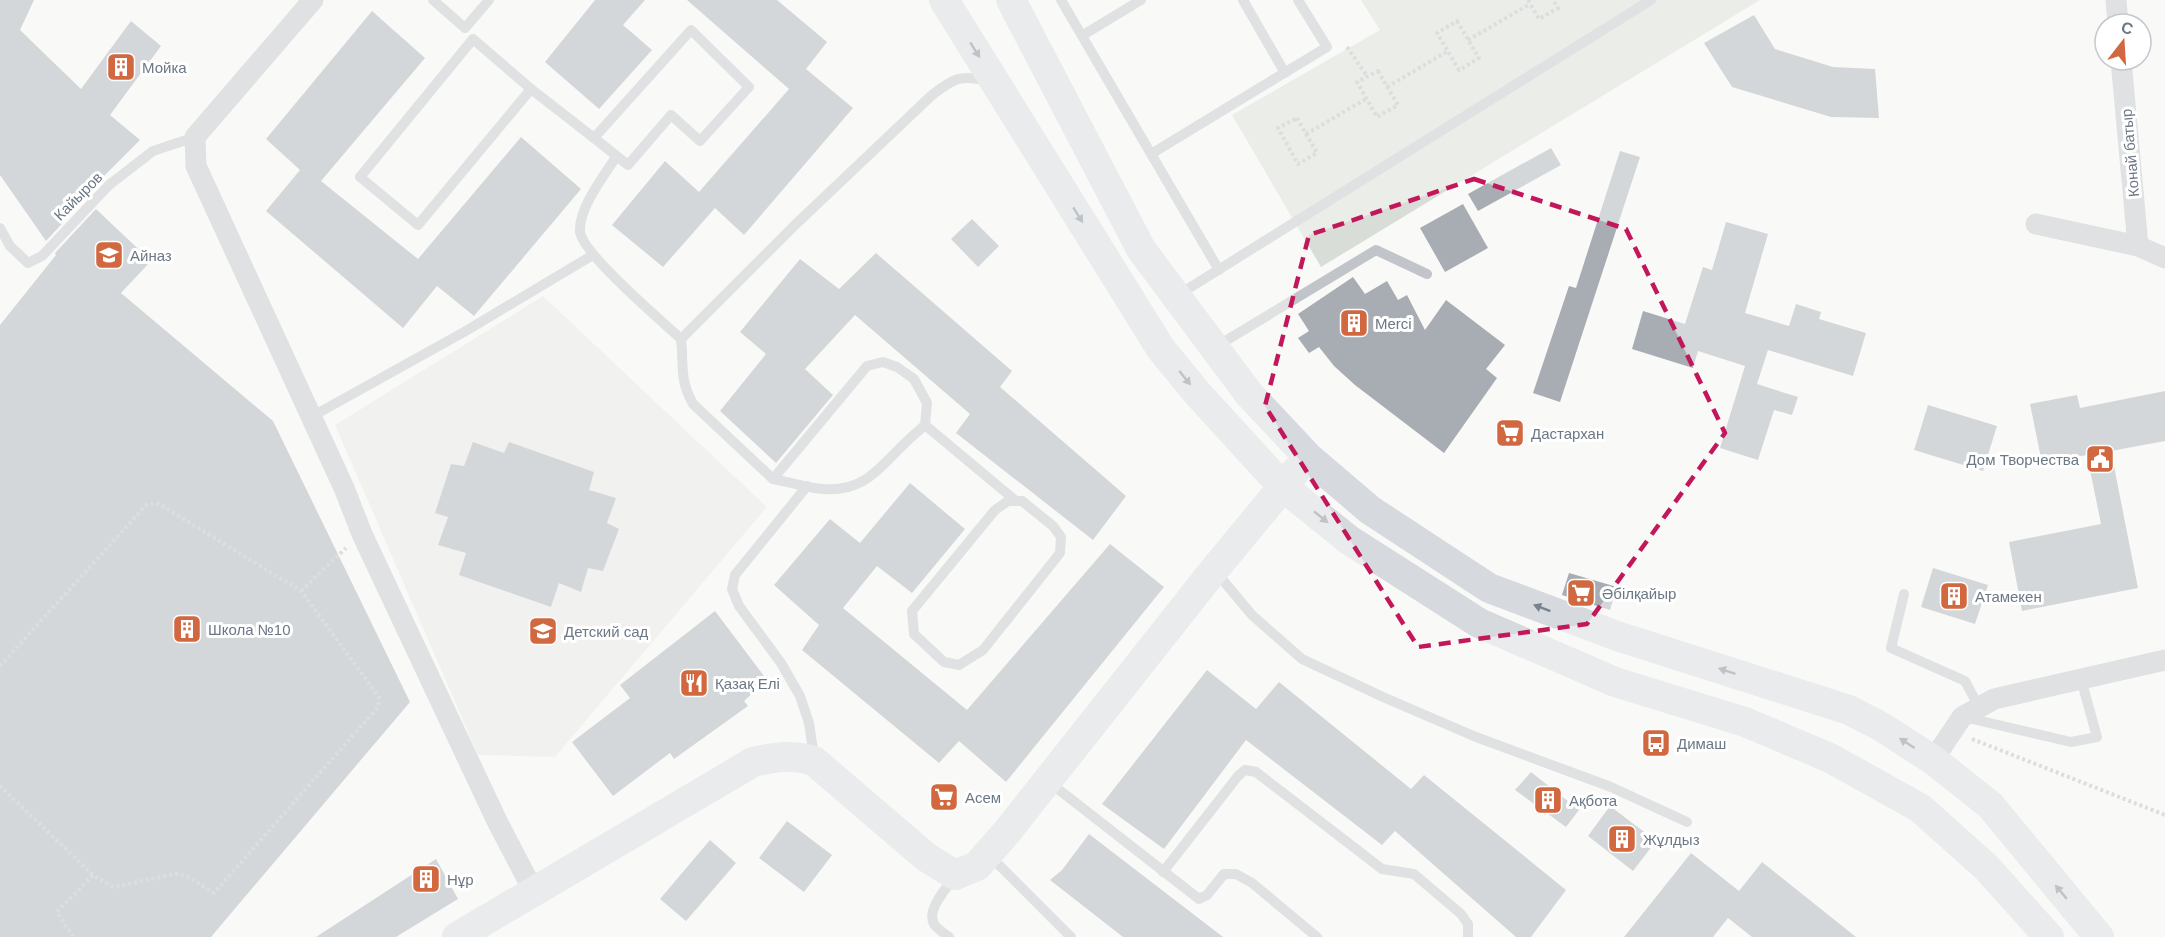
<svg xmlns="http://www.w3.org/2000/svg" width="2165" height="937" font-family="Helvetica,sans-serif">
<rect width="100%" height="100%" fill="#f9f9f7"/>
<path fill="#e7e8e7" d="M543,296L767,507L555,757L478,755L335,425Z"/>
<path fill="#d9ddd7" d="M1361,0H1760L1321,267L1232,115L1380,30Z"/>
<g fill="#a7adb3">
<path d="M0,0H34L20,30L81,89L131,21L161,46L110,115L140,140L83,197L85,199L46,241L0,175Z"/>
<path d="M595,0H645L623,25L652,50L599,109L545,62Z"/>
<path d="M687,0H777L827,42L806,69L853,108L744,235L715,208L663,267L612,225L665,161L699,192L789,89Z"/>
<path d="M372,11L425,58L321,181L418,259L521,137L581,189L474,316L437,286L403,328L266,211L300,170L266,139Z"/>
<path d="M1754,15L1775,49L1833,67L1875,69L1879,118L1831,117L1732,87L1704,43Z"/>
<path d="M1551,148L1561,165L1478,211L1468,194Z"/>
<path d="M1620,151L1640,157L1560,402L1533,393L1569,286L1576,288Z"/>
<path d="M1463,204L1488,248L1445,272L1420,228Z"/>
<path d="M96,209L151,261L121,293L273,421L410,702L211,937H0V325L56,255L55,253Z"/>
<path d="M972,219L999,246L978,267L951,239Z"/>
<path d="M1726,222L1768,234L1745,313L1789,326L1796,304L1821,312L1819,319L1866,333L1853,376L1768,350L1757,384L1798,397L1792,415L1774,410L1758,460L1720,448L1745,366L1698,351L1693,368L1632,349L1643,311L1685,324L1703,267L1712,270Z"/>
<path d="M876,253L1012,371L1000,387L1126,496L1093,540L956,433L970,414L855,315L805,369L833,395L776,463L720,411L766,354L740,332L800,259L839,289Z"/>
<path d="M1353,277L1365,294L1387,281L1398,300L1407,295L1425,330L1446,300L1505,345L1486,369L1497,378L1444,453L1355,385L1334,366L1319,347L1309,353L1298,338L1309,331L1298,314Z"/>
<path d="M2165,391V441L2111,451L2138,588L2022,611L2009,542L2101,524L2087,455L2042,463L2030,404L2077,395L2080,408Z"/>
<path d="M1928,405L1997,426L1983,471L1914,450Z"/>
<path d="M473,442L504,453L509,442L594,472L589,490L616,498L607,523L619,529L603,571L588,568L581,592L559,583L551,607L459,575L466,553L438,545L448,517L435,513L451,464L464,466Z"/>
<path d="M910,483L965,529L912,593L877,566L843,608L967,710L1110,544L1164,587L1006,782L959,741L939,763L802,650L819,625L774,585L830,519L860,543Z"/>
<path d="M1933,568L1988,585L1975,624L1921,607Z"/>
<path d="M1569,573L1617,587L1610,610L1562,595Z"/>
<path d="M715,611L767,680L744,701L748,706L674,759L670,753L613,796L572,742L630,698L620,685Z"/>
<path d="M1207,670L1256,709L1279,682L1411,789L1424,775L1566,890L1531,937H1516L1395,831L1382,845L1246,740L1164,849L1102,804Z"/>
<path d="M1531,772L1579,810L1566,827L1515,790Z"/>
<path d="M1610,806L1656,841L1633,871L1588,836Z"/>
<path d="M787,821L832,855L804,892L759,858Z"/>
<path d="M1089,834L1223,937H1123L1050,880L1062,870Z"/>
<path d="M710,840L736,863L686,921L660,899Z"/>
<path d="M1691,853L1739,891L1762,862L1856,937H1752L1728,918L1713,937H1624Z"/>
<path d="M436,859L458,899L396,937H316Z"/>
</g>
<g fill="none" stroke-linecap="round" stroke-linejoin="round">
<g stroke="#b9bcbf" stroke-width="4" stroke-dasharray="3 3" stroke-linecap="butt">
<path d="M1528,0L1539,19L1558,8L1553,0"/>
<path d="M1457,21L1479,58L1459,70L1437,33Z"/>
<path d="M1468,40L1530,4"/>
<path d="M1347,47L1367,76"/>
<path d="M1378,71L1398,105L1377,117L1357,82Z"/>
<path d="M1387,87L1448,51"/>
<path d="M1297,118L1317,153L1298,164L1278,128Z"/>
<path d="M1306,134L1366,99"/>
<path d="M301,591L346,548"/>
<path d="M0,666L147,504H159L301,591L379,697L378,707L214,893L187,876L175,874L113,887L93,875L0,786"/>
<path d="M1972,739L2165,815"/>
<path d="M73,937L57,912L93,875"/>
</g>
<g stroke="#c1c4c8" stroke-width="10">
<path d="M433,0L465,28L489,0"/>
<path d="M1061,0L1219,270"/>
<path d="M1243,0L1285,73"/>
<path d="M691,30L749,87L700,141L671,115L628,165L594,138Z"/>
<path d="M1083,35L1141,0"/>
<path d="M531,89L418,225L360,177L473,39L531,89L594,138"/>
<path d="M1151,154L1327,47L1298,0"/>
<path d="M616,157C604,176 579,207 580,231C581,253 662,321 681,339L795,225L932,95C953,79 960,74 987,81"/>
<path d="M0,228L10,246L28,263L42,256L109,185L153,151L195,137"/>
<path d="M1178,295L1651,0"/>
<path d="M681,339C684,365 679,379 693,404L773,479L867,366L883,362L897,367L914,379L927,403L925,425L1016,501"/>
<path d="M1217,346L1376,250L1427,274"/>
<path d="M311,417L464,332L593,255"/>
<path d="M773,479C790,482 807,488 823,489C862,492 877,471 901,447C909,439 917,432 925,425"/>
<path d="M807,486L735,575L732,589L739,606L781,663L800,696L809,723L814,757"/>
<path d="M1008,501H1022L1053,526L1061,537L1060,553L983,650L959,665L944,662L914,634L912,611L995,510Z"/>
<path d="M1216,572L1252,615L1302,659L1383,697L1476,737L1611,787L1687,822"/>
<path d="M1904,594L1891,648L1965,681L1979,707"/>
<path d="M1964,717L2071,742L2097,737L2081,679"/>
<path d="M1049,782L1199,899L1207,895L1224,874H1236L1252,883L1317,937"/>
<path d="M988,854L1071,937"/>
<path d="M1163,872L1238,776L1245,770L1256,772L1382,869L1414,874L1461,914L1468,924V937"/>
<path d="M949,937C944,933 937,929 934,924C926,909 947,888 955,876"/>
</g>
<g stroke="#c1c4c8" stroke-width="21">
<path d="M313,0L195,137L196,166L344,488L362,534L497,821L534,892"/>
<path d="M2116,0L2118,24"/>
<path d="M2121,60L2138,246"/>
<path d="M2036,224L2138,246L2165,258"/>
<path d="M1933,760L1962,717L1994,699L2165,660"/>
</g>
<g stroke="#d6d9dd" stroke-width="30">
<path d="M944,0L1161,349L1198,394L1282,486L1349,540L1479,623L1615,682L1745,722L1830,758L1920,808L1986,867L2049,937"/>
<path d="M1011,0L1141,249L1249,394L1309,458L1370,510L1489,588L1617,636L1849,710L1882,727L1933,760L1990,805L2099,937"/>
<path d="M457,937L753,762C775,757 793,754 814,761L926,857L955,875L977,866L1006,833L1214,570L1295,472"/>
</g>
</g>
<defs><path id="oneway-solid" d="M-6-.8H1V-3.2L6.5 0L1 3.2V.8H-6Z" transform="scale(1.5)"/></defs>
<g fill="#77828e">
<use href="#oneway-solid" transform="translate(975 50) rotate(58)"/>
<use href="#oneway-solid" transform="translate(1078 215) rotate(58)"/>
<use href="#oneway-solid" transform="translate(1185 378) rotate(51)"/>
<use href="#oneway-solid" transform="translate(1321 517) rotate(39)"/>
<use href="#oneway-solid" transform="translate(1542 608) rotate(-159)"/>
<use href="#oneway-solid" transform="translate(1727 671) rotate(-162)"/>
<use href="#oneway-solid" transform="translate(1907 743) rotate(-147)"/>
<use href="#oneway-solid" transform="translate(2061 892) rotate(-130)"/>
</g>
<path d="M0 0H2165V937H0ZM1474,179L1626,229L1725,433L1587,624L1418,647L1265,406L1309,235Z" fill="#f9f9f7" fill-opacity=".55" fill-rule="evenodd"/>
<path fill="none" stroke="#c2185b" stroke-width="4.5" stroke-dasharray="12 8" stroke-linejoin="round" d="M1474,179L1626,229L1725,433L1587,624L1418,647L1265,406L1309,235Z"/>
<defs>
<g id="building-square" transform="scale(1.5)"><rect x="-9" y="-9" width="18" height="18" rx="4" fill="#d16840" stroke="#fff"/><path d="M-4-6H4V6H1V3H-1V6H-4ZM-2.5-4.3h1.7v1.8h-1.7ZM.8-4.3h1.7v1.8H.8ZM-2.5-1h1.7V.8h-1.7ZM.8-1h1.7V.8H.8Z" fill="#fff"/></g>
<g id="school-square" transform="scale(1.5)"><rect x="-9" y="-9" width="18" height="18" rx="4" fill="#d16840" stroke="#fff"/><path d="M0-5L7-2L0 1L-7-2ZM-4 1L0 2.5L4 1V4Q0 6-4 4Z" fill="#fff"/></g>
<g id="supermarket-square" transform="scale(1.5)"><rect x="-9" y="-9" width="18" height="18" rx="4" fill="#d16840" stroke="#fff"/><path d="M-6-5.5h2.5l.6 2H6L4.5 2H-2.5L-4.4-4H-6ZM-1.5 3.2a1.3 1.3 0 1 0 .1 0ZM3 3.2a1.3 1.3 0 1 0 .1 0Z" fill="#fff"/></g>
<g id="civic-square" transform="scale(1.5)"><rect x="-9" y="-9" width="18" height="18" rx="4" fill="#d16840" stroke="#fff"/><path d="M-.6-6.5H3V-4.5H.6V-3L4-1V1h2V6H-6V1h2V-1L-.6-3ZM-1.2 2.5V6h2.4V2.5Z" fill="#fff"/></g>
<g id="restaurant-square" transform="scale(1.5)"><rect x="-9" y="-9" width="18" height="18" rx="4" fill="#d16840" stroke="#fff"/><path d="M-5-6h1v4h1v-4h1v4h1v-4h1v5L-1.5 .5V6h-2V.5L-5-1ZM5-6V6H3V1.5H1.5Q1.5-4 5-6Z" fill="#fff"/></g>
<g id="bus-square" transform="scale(1.5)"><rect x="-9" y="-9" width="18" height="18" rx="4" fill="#d16840" stroke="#fff"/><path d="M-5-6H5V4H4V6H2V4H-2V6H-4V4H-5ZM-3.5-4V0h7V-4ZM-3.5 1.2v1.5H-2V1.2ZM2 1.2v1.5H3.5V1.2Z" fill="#fff"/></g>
</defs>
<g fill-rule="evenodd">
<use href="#building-square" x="121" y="67"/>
<use href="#school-square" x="109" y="255"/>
<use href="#building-square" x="1354" y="323"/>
<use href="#supermarket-square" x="1510" y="433"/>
<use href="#civic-square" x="2100" y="459"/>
<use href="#supermarket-square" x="1581" y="593"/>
<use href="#building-square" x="1954" y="596"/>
<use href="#building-square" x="187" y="629"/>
<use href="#school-square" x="543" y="631"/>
<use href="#restaurant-square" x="694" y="683"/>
<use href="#bus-square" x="1656" y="743"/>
<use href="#supermarket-square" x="944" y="797"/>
<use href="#building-square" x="1548" y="800"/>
<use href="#building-square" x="1622" y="839"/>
<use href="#building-square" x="426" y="879"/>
</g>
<g text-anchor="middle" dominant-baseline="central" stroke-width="6" stroke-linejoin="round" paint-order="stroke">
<g font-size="15" fill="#6c7885" stroke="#fff" text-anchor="start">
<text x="142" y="67">Мойка</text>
<text x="130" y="255">Айназ</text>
<text x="1375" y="323">Merci</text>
<text x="1531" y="433">Дастархан</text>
<text x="2079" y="459" text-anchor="end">Дом Творчества</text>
<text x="1602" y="593">Әбілқайыр</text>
<text x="1975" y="596">Атамекен</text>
<text x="208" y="629">Школа №10</text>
<text x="564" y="631">Детский сад</text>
<text x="715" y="683">Қазақ Елі</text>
<text x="1677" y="743">Димаш</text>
<text x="965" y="797">Асем</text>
<text x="1569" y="800">Ақбота</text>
<text x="1643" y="839">Жұлдыз</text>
<text x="447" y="879">Нұр</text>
</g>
<g font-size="15" fill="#6c7885" stroke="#fff">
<text transform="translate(2130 153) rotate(-95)">Конай батыр</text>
<text transform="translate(78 196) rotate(-45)">Кайыров</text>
</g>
</g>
<g transform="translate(2123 42) rotate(17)"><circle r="28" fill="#ffffff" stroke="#c4c9ce" stroke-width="1.5"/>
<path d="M0-4.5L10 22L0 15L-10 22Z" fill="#d16840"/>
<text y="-9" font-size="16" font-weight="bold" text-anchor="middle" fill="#6c7885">С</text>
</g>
</svg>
